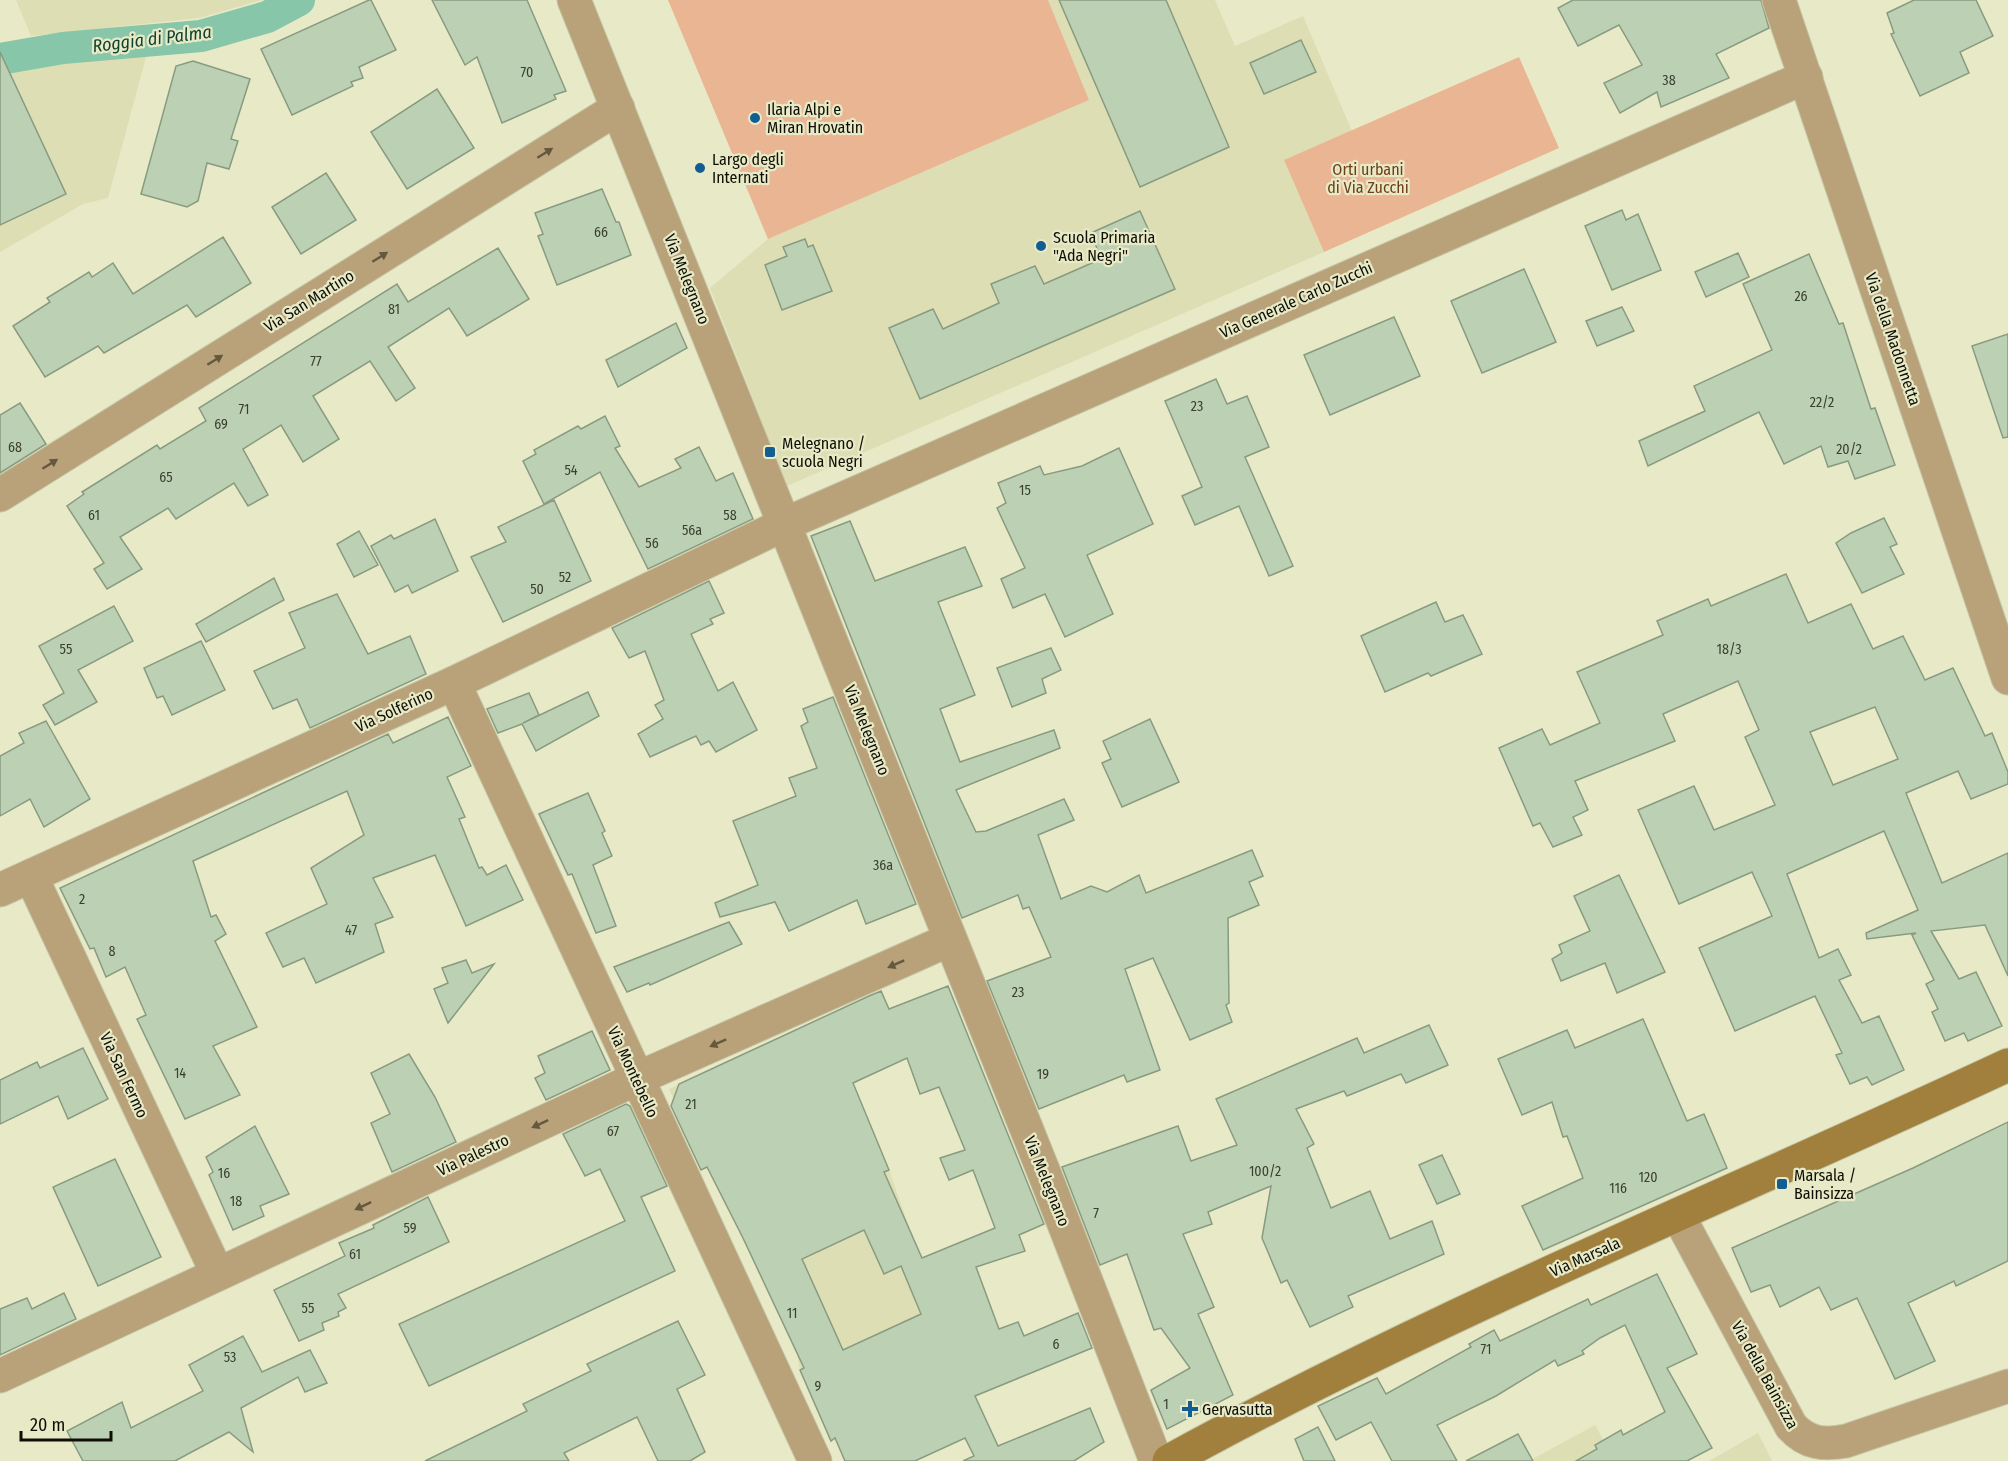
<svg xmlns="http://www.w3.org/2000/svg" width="2008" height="1461" font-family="'Fira Sans Condensed',sans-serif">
<rect width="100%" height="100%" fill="#e8eac7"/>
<g fill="#dddeb4">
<path d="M16,0H262L199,18L31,36Z"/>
<path d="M1048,0H1215L1235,46L1303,16L1352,131L1284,160L1324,252L787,486L710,288L768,239L1089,100Z"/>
<path d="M148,50L108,198L83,204L0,252V69L61,59Z"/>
<path d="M823,1016L889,1170L937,1306L800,1370L796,1349L669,1089Z"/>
<path d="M1595,1425L1615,1461H1529Z"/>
<path d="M1758,1433L1772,1461H1709Z"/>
</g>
<g fill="#e9b593">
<path d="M668,0H1048L1089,100L768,239Z"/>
<path d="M1519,57L1559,148L1324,252L1284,160Z"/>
</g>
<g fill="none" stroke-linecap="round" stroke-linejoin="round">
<path stroke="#87c6a8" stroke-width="32" d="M0,59L63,48L201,36L267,17L299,0"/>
</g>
<g fill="#bcd1b4" stroke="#889b80" stroke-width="1.5" fill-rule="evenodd">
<path d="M369,0H371L396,50L359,67L363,78L351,82L353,86L292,115L261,49Z"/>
<path d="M432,0H527L566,91L554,95L556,99L502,123L477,57L465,65Z"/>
<path d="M1059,0H1166L1229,147L1140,187Z"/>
<path d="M1573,0H1761L1769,28L1716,54L1729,78L1661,107L1657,92L1620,113L1604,83L1642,65L1619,25L1578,46L1558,8Z"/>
<path d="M1914,0H1976L1993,36L1960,52L1969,73L1920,96L1891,34L1894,33L1887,13Z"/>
<path d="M1301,40L1316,72L1264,94L1250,63Z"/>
<path d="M0,52L66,194L0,225Z"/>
<path d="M193,61L250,79L231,139L238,141L229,169L207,163L198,201L187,207L141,194L176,66Z"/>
<path d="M437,89L474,148L407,189L371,132Z"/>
<path d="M326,173L356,220L301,254L272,207Z"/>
<path d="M602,189L616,222H619L631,255L557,285L538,236L543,234L535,213Z"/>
<path d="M1622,210L1626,220L1638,214L1661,270L1612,290L1585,226Z"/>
<path d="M1140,211L1175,289L920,399L889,328L933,309L943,329L999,303L991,284L1035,266L1044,284L1101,259L1091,233Z"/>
<path d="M223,237L251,283L196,317L187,305L104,353L98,346L45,377L13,326L50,302L47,298L89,272L92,277L113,263L133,294Z"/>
<path d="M805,239L808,247L813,245L832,291L782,310L765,265L787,256L783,247Z"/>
<path d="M498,248L529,299L467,336L449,308L388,347L415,388L396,401L370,361L313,396L339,439L303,462L281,425L243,449L268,495L248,506L234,483L176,519L168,508L120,537L142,569L107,589L94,569L104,563L67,506L84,494L82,492L157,445L160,449L206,421L199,408L397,284L408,302Z"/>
<path d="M1738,253L1749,277L1706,297L1695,272Z"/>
<path d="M1809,254L1839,324L1843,323L1871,409L1875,408L1895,465L1855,479L1848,461L1828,467L1821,446L1784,464L1759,412L1648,466L1639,441L1705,411L1694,386L1772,350L1743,284Z"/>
<path d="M1524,269L1556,342L1482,373L1451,301Z"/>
<path d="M1622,307L1634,331L1597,346L1586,321Z"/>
<path d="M1394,317L1420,376L1330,415L1304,355Z"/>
<path d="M676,323L687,348L618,387L606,360Z"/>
<path d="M2008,334V437L2003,438L1972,346Z"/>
<path d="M1216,379L1227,404L1247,396L1269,447L1245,457L1293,566L1269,576L1239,506L1195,525L1182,496L1202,487L1165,401Z"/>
<path d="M20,403L46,444L0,473V415Z"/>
<path d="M605,416L620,446L615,448L639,487L681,468L675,459L699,447L716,481L733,473L753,519L648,569L600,472L544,504L523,461L536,454L534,450L578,426L581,429Z"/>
<path d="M1119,448L1153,524L1087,555L1113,614L1065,637L1045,594L1013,608L1001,579L1025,568L997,508L1006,503L998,483L1040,466L1044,475L1082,466Z"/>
<path d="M554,500L591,581L503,622L471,557L506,542L498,527Z"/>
<path d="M1884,518L1897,544L1890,547L1904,574L1862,593L1836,543L1851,533Z"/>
<path d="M435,519L458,571L412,593L408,585L395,592L371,546L391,535L394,539Z"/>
<path d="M850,521L875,581L965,547L982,586L938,602L975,695L940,709L960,762L1054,730L1060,748L956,790L976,832L986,831L1064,799L1074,820L1038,835L1061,899L1091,886L1107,892L1139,875L1146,893L1252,850L1263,876L1249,882L1259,905L1228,918L1229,1003L1226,1005L1232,1022L1190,1040L1153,958L1125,969L1160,1070L1127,1082L1124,1075L1039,1109L987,981L1051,957L1029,907L1023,909L1018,895L962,918L811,536Z"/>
<path d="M359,531L378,565L354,577L337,544Z"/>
<path d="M1786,574L1808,623L1851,604L1873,649L1903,636L1925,680L1953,668L1985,736L1992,733L2008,772V784L1971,799L1958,771L1906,793L1942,883L2008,853V976L1985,925L1931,931L1959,979L1976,972L2002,1026L1968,1041L1964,1033L1945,1041L1932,1012L1938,1009L1926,984L1934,980L1912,935L1916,933L1867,939L1866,933L1918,910L1884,831L1787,874L1819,958L1838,949L1851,975L1839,980L1862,1023L1879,1016L1904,1070L1872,1085L1867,1077L1850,1084L1836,1055L1842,1053L1815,996L1735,1031L1699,948L1772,916L1752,872L1679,904L1638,810L1694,786L1714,830L1775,805L1745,737L1759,730L1738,681L1663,714L1675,741L1575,781L1588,810L1573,817L1582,835L1553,847L1540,823L1533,826L1499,748L1542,729L1550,745L1600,723L1577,672L1663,635L1657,621L1708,599L1711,606ZM1875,707L1898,759L1833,785L1810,732Z"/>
<path d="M274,578L284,600L206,642L196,624Z"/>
<path d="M709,581L724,613L710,619L713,624L691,634L718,691L733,682L757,730L716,752L709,741L701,745L696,736L650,757L638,734L663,719L655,705L664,700L645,651L629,658L612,628Z"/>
<path d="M337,594L368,654L410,636L426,674L310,728L297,699L273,709L254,671L305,648L289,613Z"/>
<path d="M1436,602L1445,622L1463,615L1482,654L1431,676L1428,673L1385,692L1361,636Z"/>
<path d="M114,606L133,641L78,670L97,702L55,725L43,705L64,693L39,646Z"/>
<path d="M201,641L225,690L172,715L163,696L157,698L144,668Z"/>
<path d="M1051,648L1061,670L1042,679L1046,693L1012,707L997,668Z"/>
<path d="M588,692L599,716L536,751L522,724L498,733L487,709L529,693L539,715L523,723Z"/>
<path d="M833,697L916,904L866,924L857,900L789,931L775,902L720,917L715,903L758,885L733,821L796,796L789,778L817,768L801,726L808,722L803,709Z"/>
<path d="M448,717L471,766L447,777L465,817L459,819L479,868L482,867L487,875L506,865L523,900L466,926L435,855L373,878L393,917L375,924L384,952L316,983L304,958L283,967L266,933L327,904L311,868L364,835L347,791L193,861L211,917L216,915L226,934L215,941L257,1027L213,1046L240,1095L185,1119L137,1019L146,1015L125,967L106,977L94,948L90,949L60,888L388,734L393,743Z"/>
<path d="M1150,719L1179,782L1122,807L1102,763L1111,759L1103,741Z"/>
<path d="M46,721L90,799L44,827L30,799L0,816V756L24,743L19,733Z"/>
<path d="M588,793L605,831L602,833L612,856L593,865L616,926L596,933L572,874L568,875L539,814Z"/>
<path d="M1619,875L1665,972L1617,993L1605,963L1561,981L1552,959L1562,953L1559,945L1590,931L1574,896Z"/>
<path d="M729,922L742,944L650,985L649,983L627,992L614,967Z"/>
<path d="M466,960L472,973L494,964L448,1023L434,989L448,983L442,968Z"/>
<path d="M948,986L1044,1224L1019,1235L1025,1251L976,1267L999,1329L1018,1322L1024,1336L1078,1313L1092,1348L975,1396L998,1446L1090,1408L1104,1442L1074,1461H963L974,1456L965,1438L915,1461H845L835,1438L831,1441L800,1370L804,1368L743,1238L707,1167L701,1170L671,1106L679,1084L869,996L881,991L889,1009ZM907,1058L920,1094L939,1087L965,1150L940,1158L949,1180L973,1170L995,1228L922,1258L884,1172L889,1170L853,1083ZM864,1230L884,1274L901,1266L921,1314L843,1350L802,1259Z"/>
<path d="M1643,1019L1687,1121L1704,1114L1727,1168L1543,1250L1522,1206L1583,1178L1567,1136L1563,1137L1552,1102L1522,1115L1498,1059L1567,1030L1575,1048Z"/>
<path d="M1429,1025L1448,1065L1406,1083L1401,1074L1347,1096L1344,1091L1296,1109L1314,1144L1307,1148L1331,1208L1370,1191L1390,1239L1432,1221L1444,1254L1348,1296L1353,1307L1310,1327L1287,1280L1281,1283L1262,1238L1271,1186L1208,1212L1212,1224L1183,1234L1214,1307L1198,1314L1233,1395L1167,1429L1151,1390L1190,1368L1161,1328L1154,1330L1127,1254L1100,1265L1062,1167L1178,1126L1191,1161L1237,1145L1216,1099L1357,1038L1364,1053Z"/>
<path d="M592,1031L610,1070L546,1100L535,1078L545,1073L538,1056Z"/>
<path d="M83,1048L108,1099L68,1119L58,1096L0,1124V1080L37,1062L40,1068Z"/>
<path d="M409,1054L435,1097L456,1142L392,1172L371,1123L390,1114L371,1073Z"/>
<path d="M626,1104L630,1106L667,1186L641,1197L675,1271L429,1386L399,1324L625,1221L600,1169L585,1176L563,1134Z"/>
<path d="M2008,1122V1261L1956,1286L1954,1281L1908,1303L1935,1361L1895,1379L1857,1298L1831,1310L1819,1287L1780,1307L1770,1285L1751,1292L1732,1248L1913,1168Z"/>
<path d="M255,1126L289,1194L260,1206L264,1216L233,1230L209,1175L213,1172L206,1157Z"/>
<path d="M1442,1155L1460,1194L1437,1204L1419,1165Z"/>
<path d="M115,1159L161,1257L98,1286L53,1187Z"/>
<path d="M428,1197L449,1242L338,1294L346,1308L338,1312L339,1316L322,1323L324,1330L299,1341L274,1290L345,1256L339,1243L374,1228L373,1225Z"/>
<path d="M1657,1274L1697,1354L1667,1368L1712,1448L1687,1461H1576L1597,1449L1595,1445L1621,1430L1623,1435L1665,1412L1625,1325L1600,1338L1582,1351L1584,1354L1558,1366L1555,1360L1496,1396L1437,1425L1457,1461H1392L1371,1422L1336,1440L1318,1406L1377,1378L1386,1394L1471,1347L1469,1344L1494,1330L1500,1341L1588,1299L1591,1305Z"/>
<path d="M64,1293L76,1319L0,1355V1309L27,1298L32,1309Z"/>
<path d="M678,1321L705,1375L677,1389L705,1452L690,1461H658L637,1417L564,1453L569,1461H425L527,1411L523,1404L591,1371L587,1364Z"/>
<path d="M243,1336L262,1372L310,1350L327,1383L305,1392L298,1377L241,1408L253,1452L229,1432L175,1461H83L67,1431L122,1402L131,1428L203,1391L189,1365Z"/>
<path d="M1318,1427L1335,1461H1304L1295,1439Z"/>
<path d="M1518,1434L1533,1461H1466Z"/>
</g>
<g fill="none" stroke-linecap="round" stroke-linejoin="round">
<g stroke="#c5c7a8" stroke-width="35">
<g id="street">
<path d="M574,0L1045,1175L1156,1461"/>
<path d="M1779,0L2008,678"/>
<path d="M0,495L618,108"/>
<path d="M454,683L815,1461"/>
<path d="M31,876L217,1273"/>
<path d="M0,890L454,683L785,524L1806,77"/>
<path d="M1678,1215L1791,1426C1807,1444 1824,1445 1846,1441L2008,1386"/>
<path d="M0,1376L636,1079L949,940"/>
</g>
</g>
<g stroke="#c5c7a8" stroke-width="35">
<path id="secondary" d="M1169,1461C1440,1312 1728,1196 2008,1065"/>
</g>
<use href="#street" stroke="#b9a279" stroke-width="33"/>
<use href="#secondary" stroke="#a1803e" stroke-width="33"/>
</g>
<defs><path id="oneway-solid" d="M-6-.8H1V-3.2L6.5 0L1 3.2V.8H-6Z" transform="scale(1.5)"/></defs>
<g fill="#64583e">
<use href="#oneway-solid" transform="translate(545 153) rotate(-32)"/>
<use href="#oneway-solid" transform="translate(380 257) rotate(-32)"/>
<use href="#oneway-solid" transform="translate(215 360) rotate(-32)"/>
<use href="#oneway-solid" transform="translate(50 464) rotate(-32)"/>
<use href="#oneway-solid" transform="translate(896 964) rotate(156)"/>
<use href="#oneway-solid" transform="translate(718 1043) rotate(156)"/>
<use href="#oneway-solid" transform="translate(540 1124) rotate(155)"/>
<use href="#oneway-solid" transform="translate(363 1206) rotate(155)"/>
</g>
<g fill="#125d91" stroke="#e8eac7" stroke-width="2">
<circle cx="755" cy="118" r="6"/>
<circle cx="700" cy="168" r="6"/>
<circle cx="1041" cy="246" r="6"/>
<rect x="764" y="446" width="12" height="12" rx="3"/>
<rect x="1776" y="1178" width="12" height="12" rx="3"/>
<path d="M1187 1400h6v6h6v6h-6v6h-6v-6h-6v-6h6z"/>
</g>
<g text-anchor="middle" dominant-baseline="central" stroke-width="4.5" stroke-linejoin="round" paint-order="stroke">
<g font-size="14" fill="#3a3f30">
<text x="527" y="72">70</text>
<text x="1669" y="80">38</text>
<text x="601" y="232">66</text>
<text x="1801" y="296">26</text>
<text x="394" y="309">81</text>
<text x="316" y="361">77</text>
<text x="1822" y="402">22/2</text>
<text x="1197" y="406">23</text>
<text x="244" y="409">71</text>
<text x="221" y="424">69</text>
<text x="15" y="447">68</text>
<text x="1849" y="449">20/2</text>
<text x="571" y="470">54</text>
<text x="166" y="477">65</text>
<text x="1025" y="490">15</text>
<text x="94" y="515">61</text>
<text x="730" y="515">58</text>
<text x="692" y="530">56a</text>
<text x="652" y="543">56</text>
<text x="565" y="577">52</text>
<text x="537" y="589">50</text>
<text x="66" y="649">55</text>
<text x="1729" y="649">18/3</text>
<text x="883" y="865">36a</text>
<text x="82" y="899">2</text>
<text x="351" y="930">47</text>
<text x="112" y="951">8</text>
<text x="1018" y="992">23</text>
<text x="180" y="1073">14</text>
<text x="1043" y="1074">19</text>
<text x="691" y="1104">21</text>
<text x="613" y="1131">67</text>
<text x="1265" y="1171">100/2</text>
<text x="224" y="1173">16</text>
<text x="1648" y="1177">120</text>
<text x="1618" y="1188">116</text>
<text x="236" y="1201">18</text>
<text x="1096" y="1213">7</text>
<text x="410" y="1228">59</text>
<text x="355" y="1254">61</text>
<text x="308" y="1308">55</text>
<text x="792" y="1313">11</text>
<text x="1056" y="1344">6</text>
<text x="1486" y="1349">71</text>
<text x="230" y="1357">53</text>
<text x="818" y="1386">9</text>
<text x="1166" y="1404">1</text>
</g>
<g font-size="16" fill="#0e0e04" stroke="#e8eac7" text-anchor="start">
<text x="767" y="109">Ilaria Alpi e<tspan x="767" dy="18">Miran Hrovatin</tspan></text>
<text x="712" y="159">Largo degli<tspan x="712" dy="18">Internati</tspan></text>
<text x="1053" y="237">Scuola Primaria<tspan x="1053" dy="18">"Ada Negri"</tspan></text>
<text x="782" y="443">Melegnano /<tspan x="782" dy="18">scuola Negri</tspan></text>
<text x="1794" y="1175">Marsala /<tspan x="1794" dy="18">Bainsizza</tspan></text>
<text x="1202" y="1409">Gervasutta</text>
</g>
<g font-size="16" fill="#6f3e18" stroke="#e8eac7">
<text x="1368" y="169">Orti urbani<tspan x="1368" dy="18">di Via Zucchi</tspan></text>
</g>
<g font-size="16" fill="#0e0e04" stroke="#e8eac7">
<text transform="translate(687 279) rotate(68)">Via Melegnano</text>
<text transform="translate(1296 300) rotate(-24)">Via Generale Carlo Zucchi</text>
<text transform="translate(309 301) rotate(-32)">Via San Martino</text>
<text transform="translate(1893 339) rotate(71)">Via della Madonnetta</text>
<text transform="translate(394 710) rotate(-25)">Via Solferino</text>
<text transform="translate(867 730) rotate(68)">Via Melegnano</text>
<text transform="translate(633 1072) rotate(65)">Via Montebello</text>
<text transform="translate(124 1075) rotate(65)">Via San Fermo</text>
<text transform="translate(473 1155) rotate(-25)">Via Palestro</text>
<text transform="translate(1047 1181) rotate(68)">Via Melegnano</text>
<text transform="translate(1585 1257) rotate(-24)">Via Marsala</text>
<text transform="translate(1765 1375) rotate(61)">Via della Bainsizza</text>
</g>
<g font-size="18" font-style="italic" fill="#0f432f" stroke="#e8eac7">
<text transform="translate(152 39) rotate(-7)">Roggia di Palma</text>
</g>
</g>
<path d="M21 1431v9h90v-9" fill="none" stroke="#0e0e04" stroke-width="3"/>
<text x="30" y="1431" font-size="18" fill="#0e0e04" stroke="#e8eac7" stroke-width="4.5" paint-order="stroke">20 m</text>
</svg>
